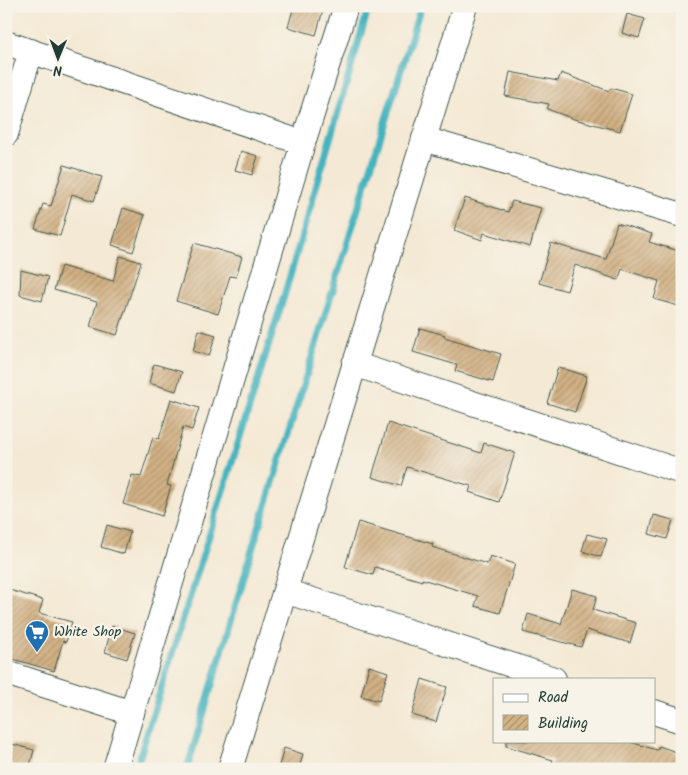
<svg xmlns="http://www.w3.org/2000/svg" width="688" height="775" font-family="Kalam,sans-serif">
<defs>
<pattern id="building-hatch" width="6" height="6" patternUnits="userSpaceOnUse" patternTransform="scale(1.25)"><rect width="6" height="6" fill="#d2b184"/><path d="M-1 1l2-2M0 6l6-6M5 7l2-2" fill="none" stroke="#aa916d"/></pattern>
</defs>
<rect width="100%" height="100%" fill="#f7f3e8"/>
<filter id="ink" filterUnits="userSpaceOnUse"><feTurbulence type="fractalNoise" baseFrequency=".02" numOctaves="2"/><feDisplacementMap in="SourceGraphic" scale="10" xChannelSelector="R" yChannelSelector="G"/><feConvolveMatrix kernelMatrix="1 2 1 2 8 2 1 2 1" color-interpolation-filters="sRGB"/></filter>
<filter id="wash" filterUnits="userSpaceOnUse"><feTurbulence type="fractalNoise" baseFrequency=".0096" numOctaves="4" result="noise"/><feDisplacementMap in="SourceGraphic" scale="20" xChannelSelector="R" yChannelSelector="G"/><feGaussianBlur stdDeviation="1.12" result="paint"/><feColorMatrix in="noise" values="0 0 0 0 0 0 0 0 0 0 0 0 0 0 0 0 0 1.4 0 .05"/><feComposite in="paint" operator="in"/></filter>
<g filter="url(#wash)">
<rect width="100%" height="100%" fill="#f4e9d4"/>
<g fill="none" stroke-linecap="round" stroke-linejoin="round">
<g stroke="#45b4bf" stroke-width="7">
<path d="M136,769L285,293L369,6"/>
<path d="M187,769L253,547L421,6"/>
</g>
</g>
<g id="blocks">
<g fill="url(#building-hatch)">
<path d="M294,6H310L323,10L316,35L288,27Z"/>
<path d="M627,14L645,19L639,38L622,33Z"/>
<path d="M510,72L558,81L561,73L609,91L611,88L632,94L620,131L574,119L547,109L549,104L505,96Z"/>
<path d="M241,151L258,156L252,175L235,170Z"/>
<path d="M64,165L102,177L94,201L72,194L60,236L35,229L43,204L51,206Z"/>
<path d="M465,198L508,212L512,201L541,208L530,247L484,233L482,240L454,230Z"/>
<path d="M123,208L145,215L133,252L112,245Z"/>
<path d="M617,223L652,234L649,242L682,252V307L654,299L659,281L622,269L618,280L575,265L567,291L539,283L551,243L606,259Z"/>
<path d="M194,243L242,257L236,277L230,276L218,314L176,301Z"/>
<path d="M120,256L141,262L117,335L90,327L97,302L54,290L61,266L113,281Z"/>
<path d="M21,270L48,277L42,301L20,295Z"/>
<path d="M420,328L445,335L444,337L501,354L493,382L455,371L457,365L413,352Z"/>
<path d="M199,330L216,335L209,356L193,351Z"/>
<path d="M154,364L182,372L176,391L149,383Z"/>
<path d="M558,367L587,376L575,412L547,403Z"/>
<path d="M171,399L199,408L192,430L183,427L167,485L171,486L162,516L123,504L132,475L141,477L153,437L159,439Z"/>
<path d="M388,423L481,453L484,443L515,453L499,502L469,492L471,486L407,467L401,486L372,477Z"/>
<path d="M654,515L673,520L667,539L649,534Z"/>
<path d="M358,522L433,544L432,547L487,564L490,556L515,564L500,613L475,606L478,596L422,579V581L375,567L373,575L345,567Z"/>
<path d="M107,525L130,532L124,554L101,547Z"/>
<path d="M587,534L607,539L601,557L582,551Z"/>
<path d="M6,589L43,600L39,613L72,622L66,642L63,641L54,671L6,657Z"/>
<path d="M572,589L597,596L593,610L636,623L630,643L587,630L581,647L523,632L528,614L561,624Z"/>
<path d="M112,626L135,633L127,659L105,652Z"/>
<path d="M369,666L388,672L379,701L361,696Z"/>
<path d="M422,679L447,687L436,722L412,715Z"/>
<path d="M506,741H627L657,750L659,746L682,754V769H550L553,760L506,746Z"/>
<path d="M12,744L34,750L29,769H6Z"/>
<path d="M284,748L303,754L299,769H278Z"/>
</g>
</g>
</g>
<g filter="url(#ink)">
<use href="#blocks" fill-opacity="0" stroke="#3f574c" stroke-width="1"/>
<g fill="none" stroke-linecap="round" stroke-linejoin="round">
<g stroke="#3f574c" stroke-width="26">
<g id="minor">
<path d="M6,43L303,143"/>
<path d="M6,134L31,51"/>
<path d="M424,139L682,215"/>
<path d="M354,364L682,472"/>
<path d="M285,591L554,679"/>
<path d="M6,673L132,713"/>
<path d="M654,712L682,721"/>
<path d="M115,769L303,143L346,6"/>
<path d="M230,769L465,6"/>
</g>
</g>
<use href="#minor" stroke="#fff" stroke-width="24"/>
</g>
</g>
<defs>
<g id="supermarket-pin" transform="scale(1.25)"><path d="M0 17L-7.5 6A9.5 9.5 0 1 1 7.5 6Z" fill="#1f6fb2" stroke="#f7f3e8"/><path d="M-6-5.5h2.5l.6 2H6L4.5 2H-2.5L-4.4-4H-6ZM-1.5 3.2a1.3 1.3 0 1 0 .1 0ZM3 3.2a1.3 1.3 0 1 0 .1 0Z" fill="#fff"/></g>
</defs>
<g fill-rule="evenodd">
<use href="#supermarket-pin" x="37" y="632"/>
</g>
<g text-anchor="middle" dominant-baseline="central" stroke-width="4.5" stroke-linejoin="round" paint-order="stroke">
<g font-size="14" fill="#1f3d34" stroke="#f7f3e8" text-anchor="start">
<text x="54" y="632">White Shop</text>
</g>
</g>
<rect width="688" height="775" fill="none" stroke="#f7f3e8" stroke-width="25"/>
<rect x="493" y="678" width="162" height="65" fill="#f7f3e8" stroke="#a1aaa0"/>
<rect x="503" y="694" width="25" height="8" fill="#ffffff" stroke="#a1aaa0"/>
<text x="538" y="702" font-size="15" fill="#1f3d34">Road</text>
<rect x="503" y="715" width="25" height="15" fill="url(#building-hatch)" stroke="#a1aaa0"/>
<text x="538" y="728" font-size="15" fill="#1f3d34">Building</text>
<g transform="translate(58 58) rotate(181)" stroke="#f7f3e8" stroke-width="4" paint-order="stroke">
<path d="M0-4L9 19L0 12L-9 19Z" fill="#1f3d34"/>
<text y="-8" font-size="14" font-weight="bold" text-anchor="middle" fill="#1f3d34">N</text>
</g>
</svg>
